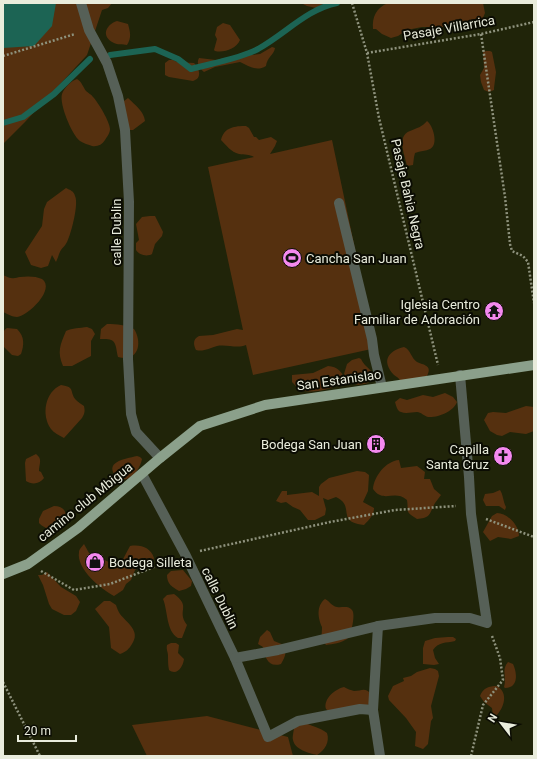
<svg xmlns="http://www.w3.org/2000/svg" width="537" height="759" font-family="Roboto,sans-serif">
<rect width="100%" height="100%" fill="#202409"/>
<g fill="#55300f">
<path d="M3,3H112L108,8L102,10L87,55L25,122L3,144Z"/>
<path d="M301,3H325L316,8L307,6Z"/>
<path d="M388,3H483L485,13L482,20L477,22L461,24L446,27H422L407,30L398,36L391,38L382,34L376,29H373C372,17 376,8 388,3Z"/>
<path d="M117,21L128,24C130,32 132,37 127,45C123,44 117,45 114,43C101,37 105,25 117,21Z"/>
<path d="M223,23L230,25L240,40C236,49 224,53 215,51L214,50L217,39L215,35L217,27Z"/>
<path d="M272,47L275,48C274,55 267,57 266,66C256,72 249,66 240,62L215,67L204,72C199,68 196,64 199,58L216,60L239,55H252L260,54Z"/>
<path d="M486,51H490L492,52L496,72L494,88V90L489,92L484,90L481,82L480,75L484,68L483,52Z"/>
<path d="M169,60H173L177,62L194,63C199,68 203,78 193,81L169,77L165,75V63Z"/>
<path d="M77,79C82,82 83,87 86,91C88,93 91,94 93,97C98,102 110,122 110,129C110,133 107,137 105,140C102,145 97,147 92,146C89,145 83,143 80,141C72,135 59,104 62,94C64,88 71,81 77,79Z"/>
<path d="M128,98C135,105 144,111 145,121L133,130H128L124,104V101Z"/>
<path d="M427,121C433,125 439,145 430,149C426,151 420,151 415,153L414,157L413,165L407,166C405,155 396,136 410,131C417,128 422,127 427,121Z"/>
<path d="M246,126L249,128L254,137H256L259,140L271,137L277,141L275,146L270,154L332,140L376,348L253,375L246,345C237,349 227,344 217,346C209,348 204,352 196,350C193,344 193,339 199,336L213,335L237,329L243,330L208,167L254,157C249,154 245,155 239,154C231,152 226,145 221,140C224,127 235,126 246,126Z"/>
<path d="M66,188C70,190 74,191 75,196C79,204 71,234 67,242C65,246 63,247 61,250C59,253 58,258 56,262L52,255L48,266L41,268L31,265L25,252L42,226L44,209L47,202Z"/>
<path d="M150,216H155L163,232L162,236L155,244L152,254C147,257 139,255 136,250V243L139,240L136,224L142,217Z"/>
<path d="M3,275C6,276 9,278 11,278C15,279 17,277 20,277C27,276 36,276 42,279C56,289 28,316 17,317C12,317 8,314 3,312Z"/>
<path d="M107,324C117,324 126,325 134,329C143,343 138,363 118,357C115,343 117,338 100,339L101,329Z"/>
<path d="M87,327L92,329L95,334L91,341V356L72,366H63C57,352 60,345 66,331C72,328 80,328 87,327Z"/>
<path d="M7,328L17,329C25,337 24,345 21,354L18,356L12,355L3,346C2,340 1,331 7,328Z"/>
<path d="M404,347C411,350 411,358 417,362C423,365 433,365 427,376L401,382C399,378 397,377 394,375C381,361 388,351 404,347Z"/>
<path d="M359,358L361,359C365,367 370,368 373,374L368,383C354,387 353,384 344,374L347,364L352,360Z"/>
<path d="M328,366C338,367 341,371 345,379C338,389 315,393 304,391C299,390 295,385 292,382V375L313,373Z"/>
<path d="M61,385C76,387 69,392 76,400C78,402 81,404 84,406C85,411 85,413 82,418L64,438C59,435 54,433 51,429C41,415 45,392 61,385Z"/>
<path d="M445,393L453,397L457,402C454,411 438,418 428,417C424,416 421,412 417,412C412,412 406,414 401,412C397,411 396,405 395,402L400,398L407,400L423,395L433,397Z"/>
<path d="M526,406L534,407V431L526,434L510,432L502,436L497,435L490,431L484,420L488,413L493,412L506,413Z"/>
<path d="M36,454C43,459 39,464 39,471L41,472L44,478C40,484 32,485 26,481L25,463L26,459Z"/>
<path d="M137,456L140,457L142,459C141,466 134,477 127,479C124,480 120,479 117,478C103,462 124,459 137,456Z"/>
<path d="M399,460L401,468L417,466L425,472L424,479H430L434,489L441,495C439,498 437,500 435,503C429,514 431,518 417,519C404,511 409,512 407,500C394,489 384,504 373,489C374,476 386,461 399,460Z"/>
<path d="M357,471L365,472L369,475L368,491L363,502L374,508C374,515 369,520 364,525C335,522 356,506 336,497L328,500L323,498L326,509L325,515L315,520H308L300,510L293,507L286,502L281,503L276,501L282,491H287V495L312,492L319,496V487L321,484L329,478Z"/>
<path d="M500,490C503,494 503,501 506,507L505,510L499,506H486L483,500L485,494L493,493Z"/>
<path d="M54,506C61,506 65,509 66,515C65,524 60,530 52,532C48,528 42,527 39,523V519L43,511Z"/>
<path d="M497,513C507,513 519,525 519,536L511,539L498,537L490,541L483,532L492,516Z"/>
<path d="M84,544L89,553L111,563L122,561L130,546C141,544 151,548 154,558L152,563L139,567L135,570L131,580L126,584L123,590L114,596C101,589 76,569 79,552C79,549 82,547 84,544Z"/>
<path d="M183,570L192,581L191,586L186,589L179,591C172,587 167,584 167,575L171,571Z"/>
<path d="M47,572L61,587L76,596L80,602L76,611L71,615H64L52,609L49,604L43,585L38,575H42Z"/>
<path d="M174,594C192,607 176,610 187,625L182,638H178C166,631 168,611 163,599L167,595Z"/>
<path d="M325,599C330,601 331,606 337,607C342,608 348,605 352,610C356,614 351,636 347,639C341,643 333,644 326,645C320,638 322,635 322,627C318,618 316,606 325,599Z"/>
<path d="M104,601H110L116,605C117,608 118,611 120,614C127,623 141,631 132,644C129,649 126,652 120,654L111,648L109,627L95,609Z"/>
<path d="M267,630L270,632L274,641L284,645C287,653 285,657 281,664C268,668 265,657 263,647L258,644L260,637Z"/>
<path d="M448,637H453L456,639L455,641C446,643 438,642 433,650L435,658L439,664L434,665L423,664V648L425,641L435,638Z"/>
<path d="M171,643H176L179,645L178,653L184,659C183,667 177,676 169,670C168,665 168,661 168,656C168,651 166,650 167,645Z"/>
<path d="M508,662L513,664C517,672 519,688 505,688L504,687C507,677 501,670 508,662Z"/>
<path d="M430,668L435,669L438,671L439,676L431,706L433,718L431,721L428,744L423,749L415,746L416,732L406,718L389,700L388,696L393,686L404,681L403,678L411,676L417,672Z"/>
<path d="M497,686C509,693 504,708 496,716H493L492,708L484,702L480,696C483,688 489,686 497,686Z"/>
<path d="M344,687C347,689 351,690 354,691C361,691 365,687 370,693L369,703L367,707L331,713L326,709C323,699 335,689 344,687Z"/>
<path d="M207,716L288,737L293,756H147L132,725Z"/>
<path d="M303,722C311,726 319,727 327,733C330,742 325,750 317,755C309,753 295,750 293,740C292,737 294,731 294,727Z"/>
</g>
<path fill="#1c6454" d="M3,3H56L52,26L34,46L3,48Z"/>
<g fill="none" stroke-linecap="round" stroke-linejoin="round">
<g stroke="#1c6454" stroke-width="6">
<path d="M110,55L155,49L178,59L191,69C213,63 239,59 258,49C285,34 307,9 337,3"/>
<path d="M3,123L23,117L54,94L90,59"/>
</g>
<g stroke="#8e927d" stroke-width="2.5" stroke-dasharray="2 2" stroke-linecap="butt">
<path d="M352,3L367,53L379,118L438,365"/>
<path d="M481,34L505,197L510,244L512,251L523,256L528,262L534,303"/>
<path d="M367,53L481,34L534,22"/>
<path d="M3,56L75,34"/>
<path d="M486,519L534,537"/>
<path d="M200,551L330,522L395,510L456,506"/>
<path d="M41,571L74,590L110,584L172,560"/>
<path d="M3,682L40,756"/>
<path d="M471,756L483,705L503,680L500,658L492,636"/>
</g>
<g stroke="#566057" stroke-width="10">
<path d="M81,3L89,30L107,63L118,96L125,130L129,202L128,359L131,414L136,432L160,458"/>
<path d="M339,203L372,339L374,355L382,387"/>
<path d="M142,474L185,554L235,658L268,737L298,721L360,709L373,710"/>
<path d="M378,626L373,710L380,756"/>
<path d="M235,658L278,650L378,626L435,618H470L487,623L471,514L469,477L460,375"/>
</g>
<path stroke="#8ba08b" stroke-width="10" d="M3,574L28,564L78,528L160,458L200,426L265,405L534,365"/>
</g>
<defs>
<g id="stadium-disc" transform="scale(1)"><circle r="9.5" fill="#f489ef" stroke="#0b0c03"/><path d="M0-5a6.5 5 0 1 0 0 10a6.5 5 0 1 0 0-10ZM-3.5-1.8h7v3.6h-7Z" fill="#111"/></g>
<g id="temple-disc" transform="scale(1)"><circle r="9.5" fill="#f489ef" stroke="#0b0c03"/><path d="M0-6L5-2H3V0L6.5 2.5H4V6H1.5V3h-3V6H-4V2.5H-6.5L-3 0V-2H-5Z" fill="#111"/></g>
<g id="building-disc" transform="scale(1)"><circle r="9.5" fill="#f489ef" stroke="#0b0c03"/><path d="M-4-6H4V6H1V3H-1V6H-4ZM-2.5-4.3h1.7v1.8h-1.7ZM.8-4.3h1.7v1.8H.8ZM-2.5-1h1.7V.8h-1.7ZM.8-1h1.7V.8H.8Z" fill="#111"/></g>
<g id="church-disc" transform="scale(1)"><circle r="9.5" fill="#f489ef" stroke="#0b0c03"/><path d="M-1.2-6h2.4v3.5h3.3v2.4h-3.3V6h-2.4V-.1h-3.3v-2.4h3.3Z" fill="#111"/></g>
<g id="shop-disc" transform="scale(1)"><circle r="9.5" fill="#f489ef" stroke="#0b0c03"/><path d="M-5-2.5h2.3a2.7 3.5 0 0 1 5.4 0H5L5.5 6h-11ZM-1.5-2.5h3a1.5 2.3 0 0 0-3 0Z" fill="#111"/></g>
</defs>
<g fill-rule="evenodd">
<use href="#stadium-disc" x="292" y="258"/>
<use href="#temple-disc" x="494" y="311"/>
<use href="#building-disc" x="376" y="444"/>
<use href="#church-disc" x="503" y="456"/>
<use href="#shop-disc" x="95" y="562"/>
</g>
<g text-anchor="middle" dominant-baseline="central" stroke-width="4" stroke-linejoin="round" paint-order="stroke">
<g font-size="13" fill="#e9ecdc" stroke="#0b0c03">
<text transform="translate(449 28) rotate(-10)">Pasaje Villarrica</text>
<text transform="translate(408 194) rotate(77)">Pasaje Bahia Negra</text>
<text transform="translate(116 232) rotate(-90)">calle Dublin</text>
<text transform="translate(339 380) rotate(-8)">San Estanislao</text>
<text transform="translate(85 502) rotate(-39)">camino club Mbigua</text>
<text transform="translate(220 598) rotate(64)">calle Dublin</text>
</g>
<g font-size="13" fill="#e9ecdc" stroke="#0b0c03" text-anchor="end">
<text x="306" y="258" text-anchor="start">Cancha San Juan</text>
<text x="480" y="304">Iglesia Centro<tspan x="480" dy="15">Familiar de Adoración</tspan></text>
<text x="362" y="444">Bodega San Juan</text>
<text x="489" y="449">Capilla<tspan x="489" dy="15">Santa Cruz</tspan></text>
<text x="109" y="562" text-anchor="start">Bodega Silleta</text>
</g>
</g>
<rect width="537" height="759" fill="none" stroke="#e9ecdc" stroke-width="8"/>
<g transform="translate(501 723) rotate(301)" stroke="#0b0c03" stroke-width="3" paint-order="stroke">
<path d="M0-3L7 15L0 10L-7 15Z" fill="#e9ecdc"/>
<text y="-6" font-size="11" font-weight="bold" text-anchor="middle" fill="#e9ecdc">N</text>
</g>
<path d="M18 735v6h58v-6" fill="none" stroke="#e9ecdc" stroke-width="2"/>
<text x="24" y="735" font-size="12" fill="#e9ecdc" stroke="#0b0c03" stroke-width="3" paint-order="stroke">20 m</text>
</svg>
